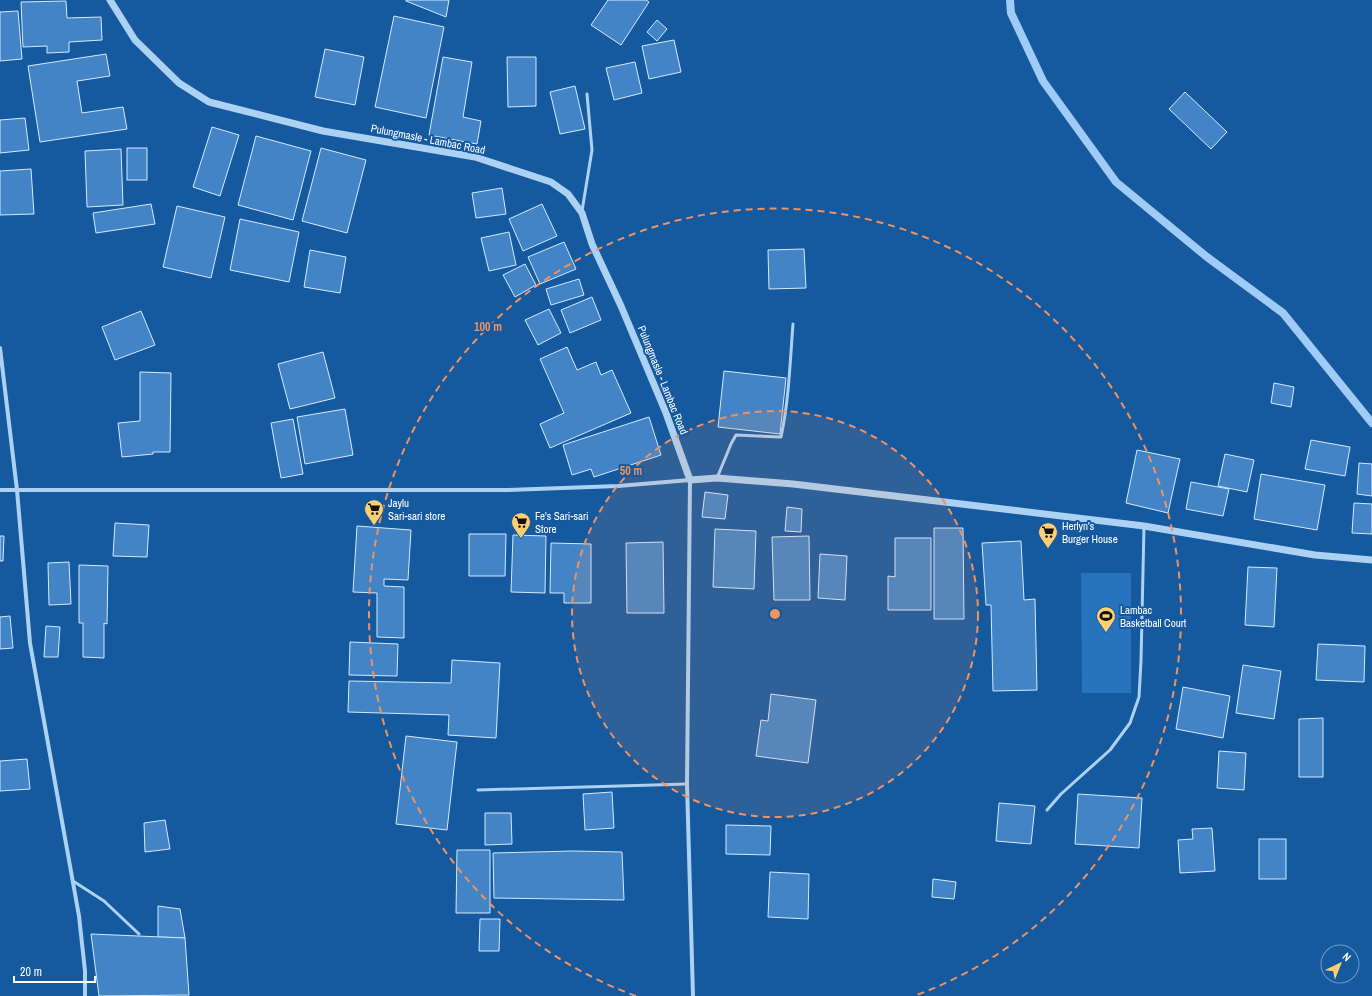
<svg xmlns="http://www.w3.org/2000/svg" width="1372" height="996" font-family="'Archivo Narrow',sans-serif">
<rect width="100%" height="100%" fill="#15599f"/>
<path fill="#2874bc" d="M1081,573H1131V693H1082Z"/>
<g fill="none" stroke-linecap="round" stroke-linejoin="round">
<path stroke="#9fccf6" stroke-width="8" d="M1010,0L1011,13L1043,81L1116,182L1207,257L1283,313L1372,423"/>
</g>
<g fill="#4284c6" stroke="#d5eafd">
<path d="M406,0H449L446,17L406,1Z"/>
<path d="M608,0H646L649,2L621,45L591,25Z"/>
<path d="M66,1L67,18L101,17L102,40L69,42V52L47,53V46L23,47L21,2Z"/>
<path d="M18,11L22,59L0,61V12Z"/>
<path d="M394,16L444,27L426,118L375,107Z"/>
<path d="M657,20L667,29L657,41L647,32Z"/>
<path d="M674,40L681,72L649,79L642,46Z"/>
<path d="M325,49L364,57L355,105L315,97Z"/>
<path d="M106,54L110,76L77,81L82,113L123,107L127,129L40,142L28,66Z"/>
<path d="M443,57L472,62L463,117L481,121L477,144L429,135Z"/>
<path d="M507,57H536V106L508,107Z"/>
<path d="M635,62L642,93L614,100L606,68Z"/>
<path d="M575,86L585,129L560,134L550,92Z"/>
<path d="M1185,92L1227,132L1211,149L1169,109Z"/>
<path d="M25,118L29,150L0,153V120Z"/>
<path d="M212,127L239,135L220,196L193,187Z"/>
<path d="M256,136L311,151L293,220L238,205Z"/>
<rect x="127" y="148" width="20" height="32"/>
<path d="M321,148L366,160L347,233L302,221Z"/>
<path d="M121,149L123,205L87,207L85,151Z"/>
<path d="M31,169L34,214L0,215V171Z"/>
<path d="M502,188L506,214L476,218L472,193Z"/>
<path d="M151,204L155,224L96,233L93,213Z"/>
<path d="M542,204L557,236L523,251L509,219Z"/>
<path d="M177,206L225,217L211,278L163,267Z"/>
<path d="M240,219L299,232L289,282L230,270Z"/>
<path d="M509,232L516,265L489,271L481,238Z"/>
<path d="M564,242L576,269L540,284L528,257Z"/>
<path d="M804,249L806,288L769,289L768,250Z"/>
<path d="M310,250L346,257L340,293L304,287Z"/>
<path d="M525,264L536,285L515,297L503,275Z"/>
<path d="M579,279L584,295L551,305L546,289Z"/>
<path d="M592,297L601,320L570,333L561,310Z"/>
<path d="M549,309L561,333L538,345L525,320Z"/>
<path d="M141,311L155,345L115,360L102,327Z"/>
<path d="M567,347L577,370L596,362L601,375L612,370L631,413L550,448L540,424L564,413L540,359Z"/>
<path d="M323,352L335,398L290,409L278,364Z"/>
<path d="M724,371L786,378L780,434L718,427Z"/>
<path d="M140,372L171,373L170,452H153V454L122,457L118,423L140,421Z"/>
<path d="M1274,383L1294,387L1291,407L1271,403Z"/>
<path d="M345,409L353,455L305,464L297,417Z"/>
<path d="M649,417L661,455L594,477L591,469L572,475L563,445Z"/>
<path d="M293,419L303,474L281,478L271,423Z"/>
<path d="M1311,440L1350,447L1345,476L1305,469Z"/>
<path d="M1137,450L1180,459L1168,513L1126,503Z"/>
<path d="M1225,454L1254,460L1247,492L1218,486Z"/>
<path d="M1359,463L1372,464V496L1357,494Z"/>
<path d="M1261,474L1325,485L1317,530L1254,519Z"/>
<path d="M1191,482L1229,489L1223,516L1186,509Z"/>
<path d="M705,492L728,495L725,519L702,517Z"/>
<path d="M1354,503L1372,504V534L1352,533Z"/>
<path d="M787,507L802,509L801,532L785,531Z"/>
<path d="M115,523L149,525L147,557L113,556Z"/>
<path d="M357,526L411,530L408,580L384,579V586L404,587V638L377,637V593L353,592Z"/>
<path d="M934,528H963L964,619H934Z"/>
<path d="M715,529L756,531L754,589L713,587Z"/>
<path d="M469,534H506L505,576H469Z"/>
<path d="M513,535L546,536L545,593L511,592Z"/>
<path d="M0,536H4L3,561H0Z"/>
<path d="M809,536L810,600H774L772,537Z"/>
<path d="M895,538H931V610H888V576L895,577Z"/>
<path d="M1021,541L1024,600L1035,599L1037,690L993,691L991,605H986L982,543Z"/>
<path d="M663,542L664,613H627L626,543Z"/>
<path d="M551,543L591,544V603H564V593H550Z"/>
<path d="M820,554L847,556L845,600L818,598Z"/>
<path d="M69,562L71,604L49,605L48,563Z"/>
<path d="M79,565L108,566L107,624L104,623V658L83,657V623H79Z"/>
<path d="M1248,567L1277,568L1274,627L1245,625Z"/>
<path d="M10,616L13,648L0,649V617Z"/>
<path d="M46,626L60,627L58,657H44Z"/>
<path d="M350,642L398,644L397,676L349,675Z"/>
<path d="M1318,644L1365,646L1364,682L1316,680Z"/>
<path d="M452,660L500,663L496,738L448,735L449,715L348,712L349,681L451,683Z"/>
<path d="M1243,665L1281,671L1274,719L1236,713Z"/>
<path d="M1183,687L1230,696L1223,738L1176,729Z"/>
<path d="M771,694L816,700L808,763L756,756L761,720L768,721Z"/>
<path d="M1323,718V777H1299V719Z"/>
<path d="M406,736L457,742L447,830L396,824Z"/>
<path d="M1219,751L1246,753L1244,790L1217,788Z"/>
<path d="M27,759L30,789L0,791V761Z"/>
<path d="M612,792L614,828L585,830L583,794Z"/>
<path d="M1078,794L1142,798L1139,848L1075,844Z"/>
<path d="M999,803L1035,806L1031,844L996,841Z"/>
<path d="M485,813H511L512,844L485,845Z"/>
<path d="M165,820L170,849L145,852L144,823Z"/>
<path d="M726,825L771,826L770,855L726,854Z"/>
<path d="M1212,828L1215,871L1180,873L1178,840L1193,839L1192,829Z"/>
<rect x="1259" y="839" width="27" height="40"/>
<path d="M457,850H490V913H456Z"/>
<path d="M573,851L622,852L624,900L494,898L493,853Z"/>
<path d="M770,872L809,874L808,919L768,917Z"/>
<path d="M933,879L956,882L954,899L932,897Z"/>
<path d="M158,906L180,909L185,938L158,937Z"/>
<path d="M480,919H500L499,951H479Z"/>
<path d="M91,934L185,938L189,995L99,996Z"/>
</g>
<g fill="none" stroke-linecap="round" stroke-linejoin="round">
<g stroke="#add1f3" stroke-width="3">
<path d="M582,211L592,150L587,94"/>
<path d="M717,478L731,444L736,435L781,437C789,400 790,362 793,324"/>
<path d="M478,790L687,784"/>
<path d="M1047,810L1061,794L1110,750L1130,723L1139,697L1141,661L1144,526"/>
<path d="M73,881L104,901L139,934"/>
</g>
<g stroke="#add1f3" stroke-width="4">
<path d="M0,348L17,490L30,643L79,916L85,971V996"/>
<path d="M0,490H508L618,486L690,480L687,784L693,996"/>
</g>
<path stroke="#add1f3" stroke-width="7" d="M110,0L135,40L179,83L209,102L323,131L475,157L551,182L568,194L582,213L592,244L621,306L666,413L690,480L717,478L793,484L928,500L1144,526L1315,555L1372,560"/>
</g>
<circle cx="775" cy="614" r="203" fill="#f09361" fill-opacity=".12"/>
<g fill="none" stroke="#f09361" stroke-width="2" stroke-dasharray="7 5">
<circle cx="775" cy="614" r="203"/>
<path d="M636 996A406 406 0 1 1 914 996"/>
</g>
<defs>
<g id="supermarket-pin" transform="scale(1)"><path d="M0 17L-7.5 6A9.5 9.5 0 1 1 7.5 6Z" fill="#ffce6f" stroke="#15599f"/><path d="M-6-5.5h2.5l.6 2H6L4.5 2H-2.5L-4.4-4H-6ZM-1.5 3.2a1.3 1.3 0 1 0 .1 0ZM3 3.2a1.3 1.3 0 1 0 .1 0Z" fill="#111"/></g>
<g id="stadium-pin" transform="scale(1)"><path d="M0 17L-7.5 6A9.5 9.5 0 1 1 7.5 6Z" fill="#ffce6f" stroke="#15599f"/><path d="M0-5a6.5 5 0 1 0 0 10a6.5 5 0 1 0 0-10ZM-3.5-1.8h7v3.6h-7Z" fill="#111"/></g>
</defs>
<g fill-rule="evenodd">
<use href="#supermarket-pin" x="374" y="509"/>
<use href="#supermarket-pin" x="521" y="522"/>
<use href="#supermarket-pin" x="1048" y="532"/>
<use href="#stadium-pin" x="1106" y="616"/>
</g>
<g text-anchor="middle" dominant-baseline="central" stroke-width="4" stroke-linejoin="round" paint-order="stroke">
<g font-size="11" fill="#fff" stroke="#15599f">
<text transform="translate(428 139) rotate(11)">Pulungmasle - Lambac Road</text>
<text transform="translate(663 380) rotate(68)">Pulungmasle - Lambac Road</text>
</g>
<g font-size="11" fill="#fff" stroke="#15599f" text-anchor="start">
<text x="388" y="503">Jaylu<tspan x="388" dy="13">Sari-sari store</tspan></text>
<text x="535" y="516">Fe's Sari-sari<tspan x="535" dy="13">Store</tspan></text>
<text x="1062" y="526">Herlyn's<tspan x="1062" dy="13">Burger House</tspan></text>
<text x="1120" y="610">Lambac<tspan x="1120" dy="13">Basketball Court</tspan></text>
</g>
</g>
<circle cx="775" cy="614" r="6" fill="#f09361" stroke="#15599f" stroke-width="2"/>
<g font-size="12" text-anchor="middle" font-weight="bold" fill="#f09361" stroke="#15599f" stroke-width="4" stroke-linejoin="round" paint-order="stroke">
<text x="488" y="331">100 m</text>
<text x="631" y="475">50 m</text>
</g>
<g transform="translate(1340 964) rotate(43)"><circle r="19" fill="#15599f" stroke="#739bc5"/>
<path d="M0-3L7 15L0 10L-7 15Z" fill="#ffce6f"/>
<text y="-6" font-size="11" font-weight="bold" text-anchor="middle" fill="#ffffff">N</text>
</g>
<path d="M14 976v6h81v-6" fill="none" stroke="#ffffff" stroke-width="2"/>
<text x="20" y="976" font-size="12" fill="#ffffff" stroke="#15599f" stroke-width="3" paint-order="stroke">20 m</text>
</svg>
